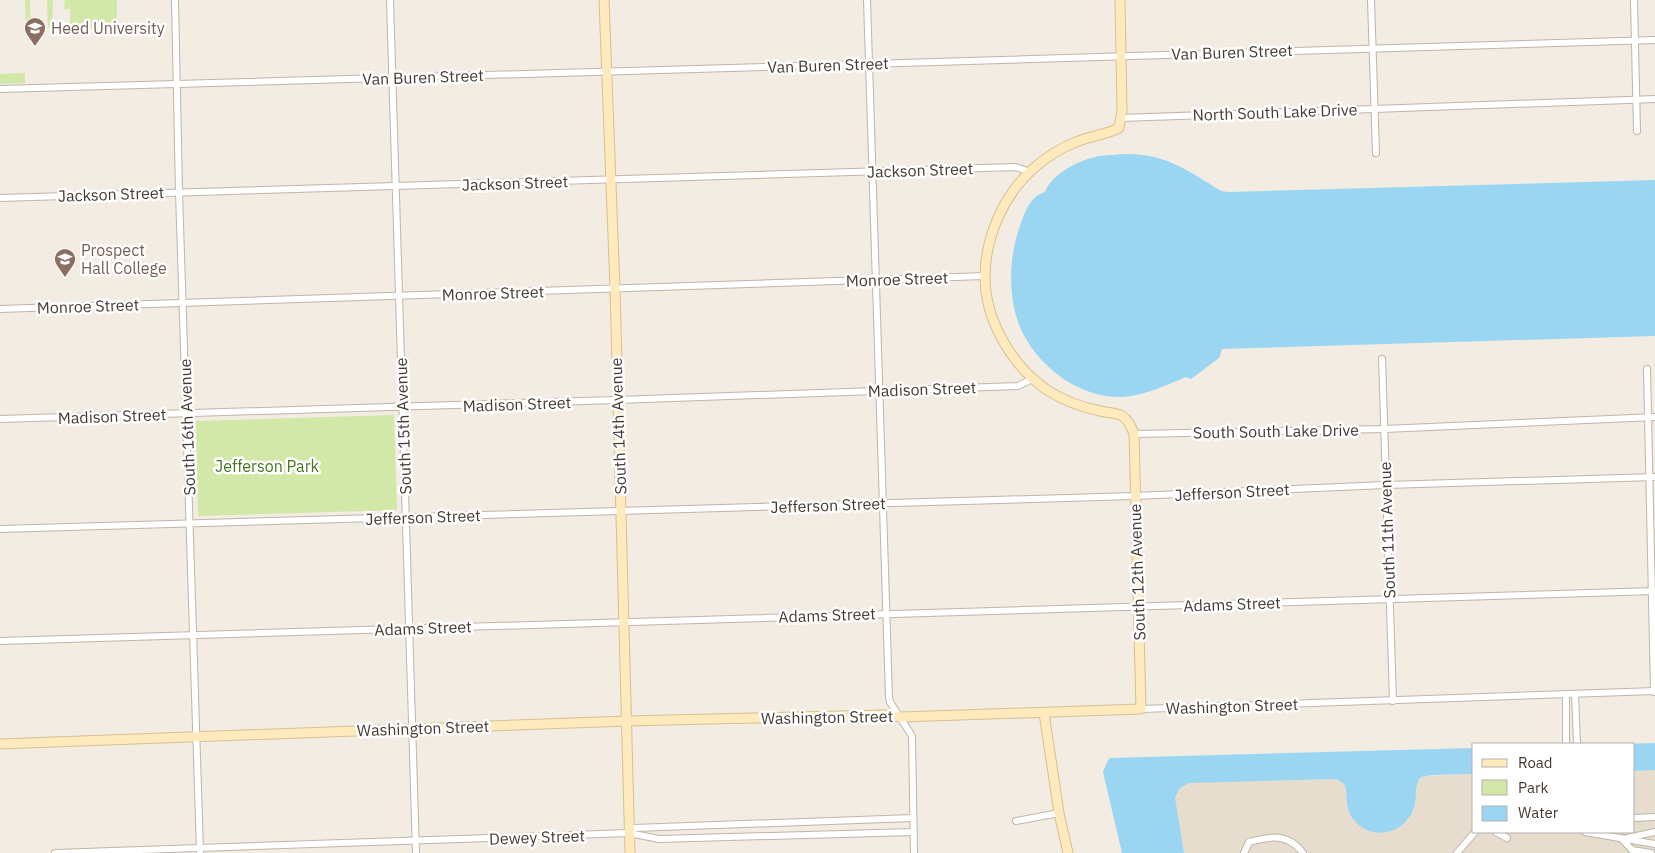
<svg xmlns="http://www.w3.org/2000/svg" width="1655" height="853" font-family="'IBM Plex Sans',sans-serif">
<rect width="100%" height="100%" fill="#f2ece2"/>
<path fill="#e6ddcf" d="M1655,770V853H1184L1175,804V798L1180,788L1189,783L1196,782L1337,779L1344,784L1346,796L1416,792L1418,781L1421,777L1426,776L1474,774V832H1634V771Z"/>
<g fill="#d1e8a8">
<path d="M25,0H30L31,33H26Z"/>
<path d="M47,0H53L52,26L48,27Z"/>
<path d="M65,0H117V29L70,31V9H64Z"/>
<path d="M25,73V83L0,84V74Z"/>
<path d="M394,415L397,510L198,516L196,421Z"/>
</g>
<g fill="#9ad6f2">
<path d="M1124,154C1165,153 1189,171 1221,191L1229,192L1655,180V336L1222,349L1219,358L1191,379L1186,377C1164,386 1144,396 1121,397C1078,398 1036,365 1020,327C1007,295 1009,254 1021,223C1025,211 1031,196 1045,192C1052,173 1081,159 1100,156C1108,155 1116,155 1124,154Z"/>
<path d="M1655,743V770L1634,771V744H1621Z"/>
<path d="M1474,748V774L1432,775L1421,777C1413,787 1418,799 1413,810C1402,838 1364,841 1350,814C1345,805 1348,793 1344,784L1337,779L1189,783L1180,788L1175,798L1184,853H1122L1103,772L1108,760L1110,758Z"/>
</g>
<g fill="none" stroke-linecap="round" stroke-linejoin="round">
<g stroke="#c0b5a7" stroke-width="8">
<g id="street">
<path d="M175,0L179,192L200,852"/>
<path d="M390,0L416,853"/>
<path d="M867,0L889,697L890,702L912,736L914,853"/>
<path d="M1371,0L1376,153"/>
<path d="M1634,0L1637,131"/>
<path d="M0,89L870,64L1655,40"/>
<path d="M1121,118L1655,99"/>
<path d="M0,198L1016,167L1030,172"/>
<path d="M0,309L985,276"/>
<path d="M1382,359L1393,701"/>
<path d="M1647,369L1654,692"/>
<path d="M0,419L617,400L1018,386L1032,379"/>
<path d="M1134,434L1384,429L1655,417"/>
<path d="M0,529L1134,496L1386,485L1655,477"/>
<path d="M0,641L1655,591"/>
<path d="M1575,694L1577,744"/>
<path d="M1566,695V744"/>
<path d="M1141,709L1655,691"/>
<path d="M1634,818L1655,817"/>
<path d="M1016,821L1059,813"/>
<path d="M1496,832L1507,838"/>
<path d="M1585,832L1655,844"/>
<path d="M629,833L634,828L913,818"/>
<path d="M1627,838L1655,832"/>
<path d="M1622,839L1632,850L1651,853"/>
<path d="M55,853L629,833L659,839L914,832"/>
<path d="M1244,853L1249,842C1271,836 1288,833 1303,853"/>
<path d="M1457,853L1475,832"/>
</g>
</g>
<g stroke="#d7bf91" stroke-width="11">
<g id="secondary">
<path d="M604,0L615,289L630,853"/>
<path d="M1044,713L1059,813L1068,853"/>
<path d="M0,744L627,721L885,715L901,717L1141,709L1134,434C1131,427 1129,420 1122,416C1116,412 1106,413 1100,411C1081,407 1064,401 1047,390C1012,366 985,320 985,277C985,237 1004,194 1034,168C1045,158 1061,148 1076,142C1090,136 1105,135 1119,128L1122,110L1120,0"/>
</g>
</g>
<use href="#street" stroke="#fff" stroke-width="6"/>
<use href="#secondary" stroke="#ffeabe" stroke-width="9"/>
</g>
<defs>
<g id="school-pin" transform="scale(1.125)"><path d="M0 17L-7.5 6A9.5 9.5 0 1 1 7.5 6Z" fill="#8d6e63" stroke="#fff"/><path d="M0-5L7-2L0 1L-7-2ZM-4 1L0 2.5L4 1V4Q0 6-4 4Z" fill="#fff"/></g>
</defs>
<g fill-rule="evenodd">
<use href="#school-pin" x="35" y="28"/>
<use href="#school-pin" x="65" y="259"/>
</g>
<g text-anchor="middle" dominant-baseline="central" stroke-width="5" stroke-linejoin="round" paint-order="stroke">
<g font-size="16" fill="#785e54" stroke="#fff" text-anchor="start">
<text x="51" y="28">Heed University</text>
<text x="81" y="250">Prospect<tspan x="81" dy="18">Hall College</tspan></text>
</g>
<g font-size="16" fill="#433b32" stroke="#fff">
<text transform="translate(1232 52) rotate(-2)">Van Buren Street</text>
<text transform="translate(828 65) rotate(-2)">Van Buren Street</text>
<text transform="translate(423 77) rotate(-2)">Van Buren Street</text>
<text transform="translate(1275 112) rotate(-2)">North South Lake Drive</text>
<text transform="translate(920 170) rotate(-2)">Jackson Street</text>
<text transform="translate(515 183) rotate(-2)">Jackson Street</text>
<text transform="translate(111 194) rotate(-2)">Jackson Street</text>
<text transform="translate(897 279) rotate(-2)">Monroe Street</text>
<text transform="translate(493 293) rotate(-2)">Monroe Street</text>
<text transform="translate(88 306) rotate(-2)">Monroe Street</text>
<text transform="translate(922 389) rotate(-2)">Madison Street</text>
<text transform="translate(517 404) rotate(-2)">Madison Street</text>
<text transform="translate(112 416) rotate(-2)">Madison Street</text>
<text transform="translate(403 426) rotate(-92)">South 15th Avenue</text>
<text transform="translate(618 426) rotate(-92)">South 14th Avenue</text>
<text transform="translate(187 427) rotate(-92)">South 16th Avenue</text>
<text transform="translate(1276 431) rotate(-1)">South South Lake Drive</text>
<text transform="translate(1232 492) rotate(-3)">Jefferson Street</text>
<text transform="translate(828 505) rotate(-2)">Jefferson Street</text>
<text transform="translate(423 517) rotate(-2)">Jefferson Street</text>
<text transform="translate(1387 530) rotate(-92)">South 11th Avenue</text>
<text transform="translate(1137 572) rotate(-92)">South 12th Avenue</text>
<text transform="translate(1232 604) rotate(-2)">Adams Street</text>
<text transform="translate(827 615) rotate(-2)">Adams Street</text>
<text transform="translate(423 628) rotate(-2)">Adams Street</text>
<text transform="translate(1232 706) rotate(-2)">Washington Street</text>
<text transform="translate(827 717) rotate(-1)">Washington Street</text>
<text transform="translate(423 728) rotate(-2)">Washington Street</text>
<text transform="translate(537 837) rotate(-2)">Dewey Street</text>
</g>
<g font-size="16" fill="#4a7624" stroke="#fff">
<text x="267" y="466">Jefferson Park</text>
</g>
</g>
<rect x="1472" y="743" width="162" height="90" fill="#ffffff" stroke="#b4b1ad"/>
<rect x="1482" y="759" width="25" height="8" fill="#ffeabe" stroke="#b4b1ad"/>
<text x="1518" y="768" font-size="15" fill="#433b32">Road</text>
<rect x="1482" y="780" width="25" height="15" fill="#d1e8a8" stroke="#b4b1ad"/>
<text x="1518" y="793" font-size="15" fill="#433b32">Park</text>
<rect x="1482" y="806" width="25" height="15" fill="#9ad6f2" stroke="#b4b1ad"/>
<text x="1518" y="818" font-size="15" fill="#433b32">Water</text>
</svg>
